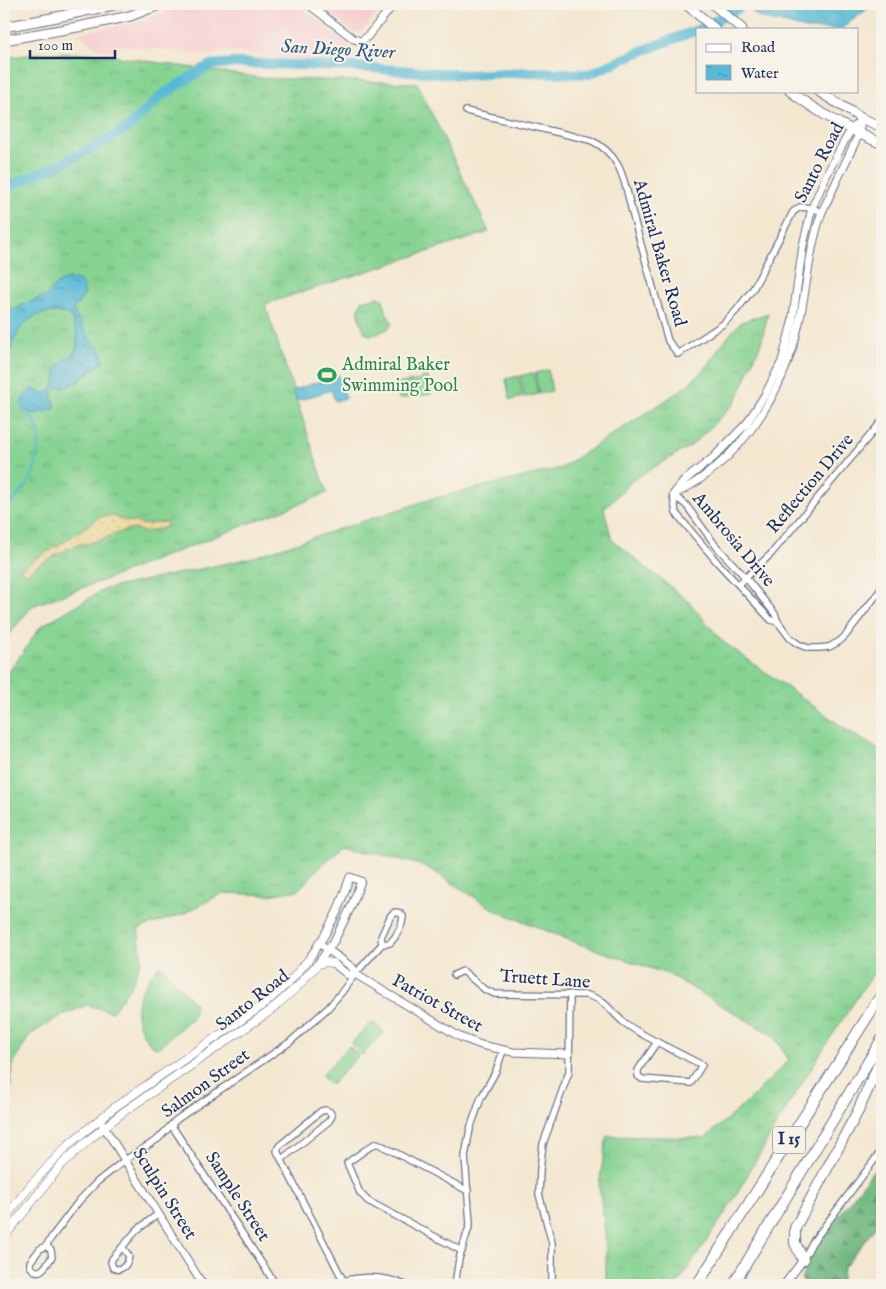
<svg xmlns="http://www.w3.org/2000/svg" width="886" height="1289" font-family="'IM FELL English',serif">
<defs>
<pattern id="grass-tufts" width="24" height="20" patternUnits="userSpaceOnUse" patternTransform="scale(1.25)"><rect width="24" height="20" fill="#86d392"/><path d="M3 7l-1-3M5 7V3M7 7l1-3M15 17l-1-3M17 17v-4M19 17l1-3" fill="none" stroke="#73b580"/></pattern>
<pattern id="forest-firs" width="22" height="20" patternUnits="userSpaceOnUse" patternTransform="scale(1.25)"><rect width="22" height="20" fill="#6cb57c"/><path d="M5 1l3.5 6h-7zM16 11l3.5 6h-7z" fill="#589469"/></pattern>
<pattern id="sand-dots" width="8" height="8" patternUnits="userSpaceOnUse" patternTransform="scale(1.25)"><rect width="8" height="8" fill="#eeda9e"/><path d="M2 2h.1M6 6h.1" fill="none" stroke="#ccbb8a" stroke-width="1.8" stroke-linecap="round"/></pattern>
<pattern id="park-crowns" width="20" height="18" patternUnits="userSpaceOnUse" patternTransform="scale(1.25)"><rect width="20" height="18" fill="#86d392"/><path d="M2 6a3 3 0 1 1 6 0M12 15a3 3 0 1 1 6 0" fill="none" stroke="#73b580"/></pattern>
<pattern id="water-ripples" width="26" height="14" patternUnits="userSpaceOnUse" patternTransform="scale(1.25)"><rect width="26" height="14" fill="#58b9d6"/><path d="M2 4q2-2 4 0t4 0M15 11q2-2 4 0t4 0" fill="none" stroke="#4897b1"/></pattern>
</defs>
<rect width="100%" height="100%" fill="#f7f3e8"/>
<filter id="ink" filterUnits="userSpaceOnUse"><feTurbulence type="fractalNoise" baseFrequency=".02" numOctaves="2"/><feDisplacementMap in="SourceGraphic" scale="10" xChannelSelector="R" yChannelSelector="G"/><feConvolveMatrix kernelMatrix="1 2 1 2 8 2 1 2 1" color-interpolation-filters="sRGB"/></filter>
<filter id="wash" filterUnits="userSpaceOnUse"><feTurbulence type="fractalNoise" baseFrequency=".0096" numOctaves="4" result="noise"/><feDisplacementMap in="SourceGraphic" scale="20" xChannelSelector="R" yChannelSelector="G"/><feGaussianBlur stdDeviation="1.12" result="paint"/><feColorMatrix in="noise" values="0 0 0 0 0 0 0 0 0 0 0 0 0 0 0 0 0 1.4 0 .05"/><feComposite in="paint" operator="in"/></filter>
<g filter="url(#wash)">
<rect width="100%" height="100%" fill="#f3e7d0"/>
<g fill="#f7cfd2">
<path d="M178,4H296L354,49L356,55L308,60L217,50L216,55L116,45L115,51L97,48L79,33L134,23L162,13Z"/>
<path d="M318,4H384L361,32H354Z"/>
</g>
<g fill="url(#grass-tufts)" stroke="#508178">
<path d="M41,53L99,54L262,78L417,83L489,232L265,304L327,493L99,582L32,606L4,641V58Z"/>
<path d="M768,313L761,343L735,403L692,445L634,479L604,509L612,540L689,602L722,641L844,728L882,752V960L825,1046L778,1122L728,1209L677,1285H606V1250L604,1222L599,1185L607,1136L705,1138L745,1104L789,1060L774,1036L670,975L577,943L495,910L425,866L344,845L320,867L298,890L269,895L223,893L183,914L138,929L142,958L132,984L112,1012L87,1005L57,1018L30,1035L13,1064L8,1109L4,1113V679L41,626L105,589L247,559L431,499L561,468L680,391L706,368L722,344L741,322Z"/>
</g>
<path fill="url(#forest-firs)" stroke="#44726d" d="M882,1159V1219L843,1269L841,1285H817L801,1280L811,1252Z"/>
<path fill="url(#sand-dots)" stroke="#84847e" d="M109,515L126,521L136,522L142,525L165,522L167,523V526L160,529L145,532L134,529L126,530L102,539L86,544H80L57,554L50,559L36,566L28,573L23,572L21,570L24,566L64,542L98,518Z"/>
<g fill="url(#park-crowns)" stroke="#508178">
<path d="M379,297L383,299L386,312L392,323L389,328L377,334L369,335L365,333L359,318V309L362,301Z"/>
<path d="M428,376L431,394L399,399L396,384L421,380V377Z"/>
</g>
<g fill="#86d392" stroke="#508178">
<path d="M548,370L552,391L539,394L535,373Z"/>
<path d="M533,373L538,394L525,397L520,376Z"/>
<path d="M518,376L523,397L510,400L506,379Z"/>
<path d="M160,965L195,1004L193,1015L191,1019L158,1048C150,1045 146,1039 142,1032C129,1005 142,985 160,965Z"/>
<path d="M372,1021L384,1032L363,1055L351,1044Z"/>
<path d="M349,1046L359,1055L331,1085L321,1076Z"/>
</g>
<g fill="url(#water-ripples)" stroke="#3a749a">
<path d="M745,4H874L841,29H806L758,17Z"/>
<path d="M69,279L79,280L84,286V296L73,310C77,318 82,326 87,335C93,344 104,350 103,362L77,382L63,388L57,387L53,392L51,398C54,401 57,404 54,409C41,411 31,420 21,405L22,399L31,389H33L46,394C49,390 54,387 55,382C56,376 55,371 58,366C62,360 68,360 73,355C82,345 75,324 69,314C42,309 24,316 14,341C11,349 10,357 4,363V316L22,305L46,296L58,283Z"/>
<path d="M339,375L346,398L335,401L331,390L297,401L293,390Z"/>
</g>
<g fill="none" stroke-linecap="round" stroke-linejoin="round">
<path stroke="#58b9d6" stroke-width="2" d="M4,510C12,502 22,493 28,484C36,470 44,439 36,423C33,417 26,416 22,411L24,407"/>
<g stroke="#58b9d6" stroke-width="10">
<path d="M700,29L746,4"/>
<path d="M4,188L57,166L104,142L130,126L162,95L210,65L235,63L302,65L355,67L465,75L528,72L589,74L642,51L697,30"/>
</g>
</g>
</g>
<g filter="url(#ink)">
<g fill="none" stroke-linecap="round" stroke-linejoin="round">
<g stroke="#676f86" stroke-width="8">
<g id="minor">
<path d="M466,111L590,140C623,154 625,185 633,216L668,341L678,354L723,324L736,311L753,289L793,212L800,207L812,208L822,212"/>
<path d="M673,495L686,505L716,546L746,578L775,614L778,622L790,638L798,644L808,648H819L829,647L840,641L846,635L882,588"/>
<path d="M673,495L676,513L680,518L717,562L771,620L778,622"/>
<path d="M739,584L771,554L882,421"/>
<path d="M454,975L463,971L484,989L495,994L587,995C605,1000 609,1009 622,1021C633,1030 645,1036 657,1042"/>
<path d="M657,1042L702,1065L691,1083L642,1079L638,1076V1070Z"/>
<path d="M172,1126L276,1285"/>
<path d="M282,1159L329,1121L332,1116L330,1112L326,1110L321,1111L279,1146L277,1151L343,1280"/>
<path d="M46,1246L51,1250L52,1257C46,1265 40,1279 30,1266V1262L40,1249L46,1246L51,1238L79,1201L97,1182L125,1160L158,1139L176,1120L290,1042L328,1008L341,993L355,974L382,944L390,943C396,937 403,925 403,916L400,913L395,912L391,915L381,937L382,944"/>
<path d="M122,1247L129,1256C128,1264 122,1272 113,1268L111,1262L112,1259L137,1230L158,1214"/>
<path d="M462,1251L368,1201L360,1193L347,1163L371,1146L377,1143L468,1191"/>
<path d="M803,1260L812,1243L882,1150"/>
<path d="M327,1285C353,1277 379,1273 405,1285"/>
<path d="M455,1285L459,1259L470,1224L465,1156L470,1129L481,1098L496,1071L503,1051"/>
<path d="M552,1285V1243L539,1194L540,1170L543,1144L569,1072L570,994"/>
</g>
</g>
<g stroke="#676f86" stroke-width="9">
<g id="tertiary">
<path d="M308,4L354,39L361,41L367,37L394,4"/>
<path d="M675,492L685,480L714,457L747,423L766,393L782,361L792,323L803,245L812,208L827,174L845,140L851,130L861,119"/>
<path d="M673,495C739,463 784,394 799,323C807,287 809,248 822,212L859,134L861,118"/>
<path d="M319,943L353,968L355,974"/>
<path d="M309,959L324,936L337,912L350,877L361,881L352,905L334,941L317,965"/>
<path d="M333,963L348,975L355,974L460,1037L481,1045L513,1052L569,1054"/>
<path d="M101,1122L203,1285"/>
<path d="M784,1285L803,1260"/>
</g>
</g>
<g stroke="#676f86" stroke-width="9">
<g id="secondary">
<path d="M4,1219L30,1186L69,1144L115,1107L263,1005L291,980L309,959"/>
<path d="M4,1237L62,1164L90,1139L122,1113L270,1011L297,987L317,965L324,962L333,963"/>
</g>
</g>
<g stroke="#676f86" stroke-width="11">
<g id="primary">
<path d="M686,4L715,29"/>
<path d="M713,4L742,29"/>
<path d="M4,27L57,17L118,4"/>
<path d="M4,40L83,26L130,16L161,4"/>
<path d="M790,91C818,113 850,130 882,144"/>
<path d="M818,91L861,118L882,127"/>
</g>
</g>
<g stroke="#676f86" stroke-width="12">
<g id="motorway">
<path d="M803,1260L795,1243V1228L858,1111L882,1057"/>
<path d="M697,1285L882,994"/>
<path d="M733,1285L882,1039"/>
</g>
</g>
<use href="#minor" stroke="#fff" stroke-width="5.5"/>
<use href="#tertiary" stroke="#fff" stroke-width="7"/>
<use href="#secondary" stroke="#fff" stroke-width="8"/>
<use href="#primary" stroke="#fff" stroke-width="9"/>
<use href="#motorway" stroke="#fff" stroke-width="10"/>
</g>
</g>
<defs>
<g id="stadium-bare" transform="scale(1.5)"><path d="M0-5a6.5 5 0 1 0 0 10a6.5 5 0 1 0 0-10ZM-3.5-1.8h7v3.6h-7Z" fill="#2e9e5b" stroke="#f7f3e8" stroke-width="2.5" paint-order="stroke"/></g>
</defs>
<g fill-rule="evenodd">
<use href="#stadium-bare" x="327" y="375"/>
</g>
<g text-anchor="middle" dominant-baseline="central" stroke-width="4" stroke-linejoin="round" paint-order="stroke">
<rect fill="#f7f3e8" stroke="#5d6a87" stroke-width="1" x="773" y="1126.5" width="32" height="27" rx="4"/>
<g font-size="16" font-weight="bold" fill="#1b2f5e">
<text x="789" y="1140">I 15</text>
</g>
<g font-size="18" fill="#1b2f5e" stroke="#f7f3e8">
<text transform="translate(820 163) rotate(-63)">Santo Road</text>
<text transform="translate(659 253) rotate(74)">Admiral Baker Road</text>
<text transform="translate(811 484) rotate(-50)">Reflection Drive</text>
<text transform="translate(733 540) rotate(50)">Ambrosia Drive</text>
<text transform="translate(545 980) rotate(4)">Truett Lane</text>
<text transform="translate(253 1001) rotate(-38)">Santo Road</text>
<text transform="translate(437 1004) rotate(29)">Patriot Street</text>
<text transform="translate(206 1084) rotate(-36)">Salmon Street</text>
<text transform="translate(164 1194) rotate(58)">Sculpin Street</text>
<text transform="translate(237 1197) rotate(57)">Sample Street</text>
</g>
<g font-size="18" fill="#27864d" stroke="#f7f3e8" text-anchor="start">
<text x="342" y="365">Admiral Baker<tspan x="342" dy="21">Swimming Pool</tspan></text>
</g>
<g font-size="19" font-style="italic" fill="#2d5882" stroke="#f7f3e8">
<text transform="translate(338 50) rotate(3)">San Diego River</text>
</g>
</g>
<rect width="886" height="1289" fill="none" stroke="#f7f3e8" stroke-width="20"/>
<rect x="696" y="28" width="162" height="65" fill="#f7f3e8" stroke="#9fa5b1"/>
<rect x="706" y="44" width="25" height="8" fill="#ffffff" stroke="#9fa5b1"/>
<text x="741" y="52" font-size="15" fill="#1b2f5e">Road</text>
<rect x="706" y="65" width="25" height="15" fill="url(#water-ripples)" stroke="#9fa5b1"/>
<text x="741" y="78" font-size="15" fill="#1b2f5e">Water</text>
<path d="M30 50v8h85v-8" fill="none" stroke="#1b2f5e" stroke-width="2.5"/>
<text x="38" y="50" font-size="15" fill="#1b2f5e" stroke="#f7f3e8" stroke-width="4" paint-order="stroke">100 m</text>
</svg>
